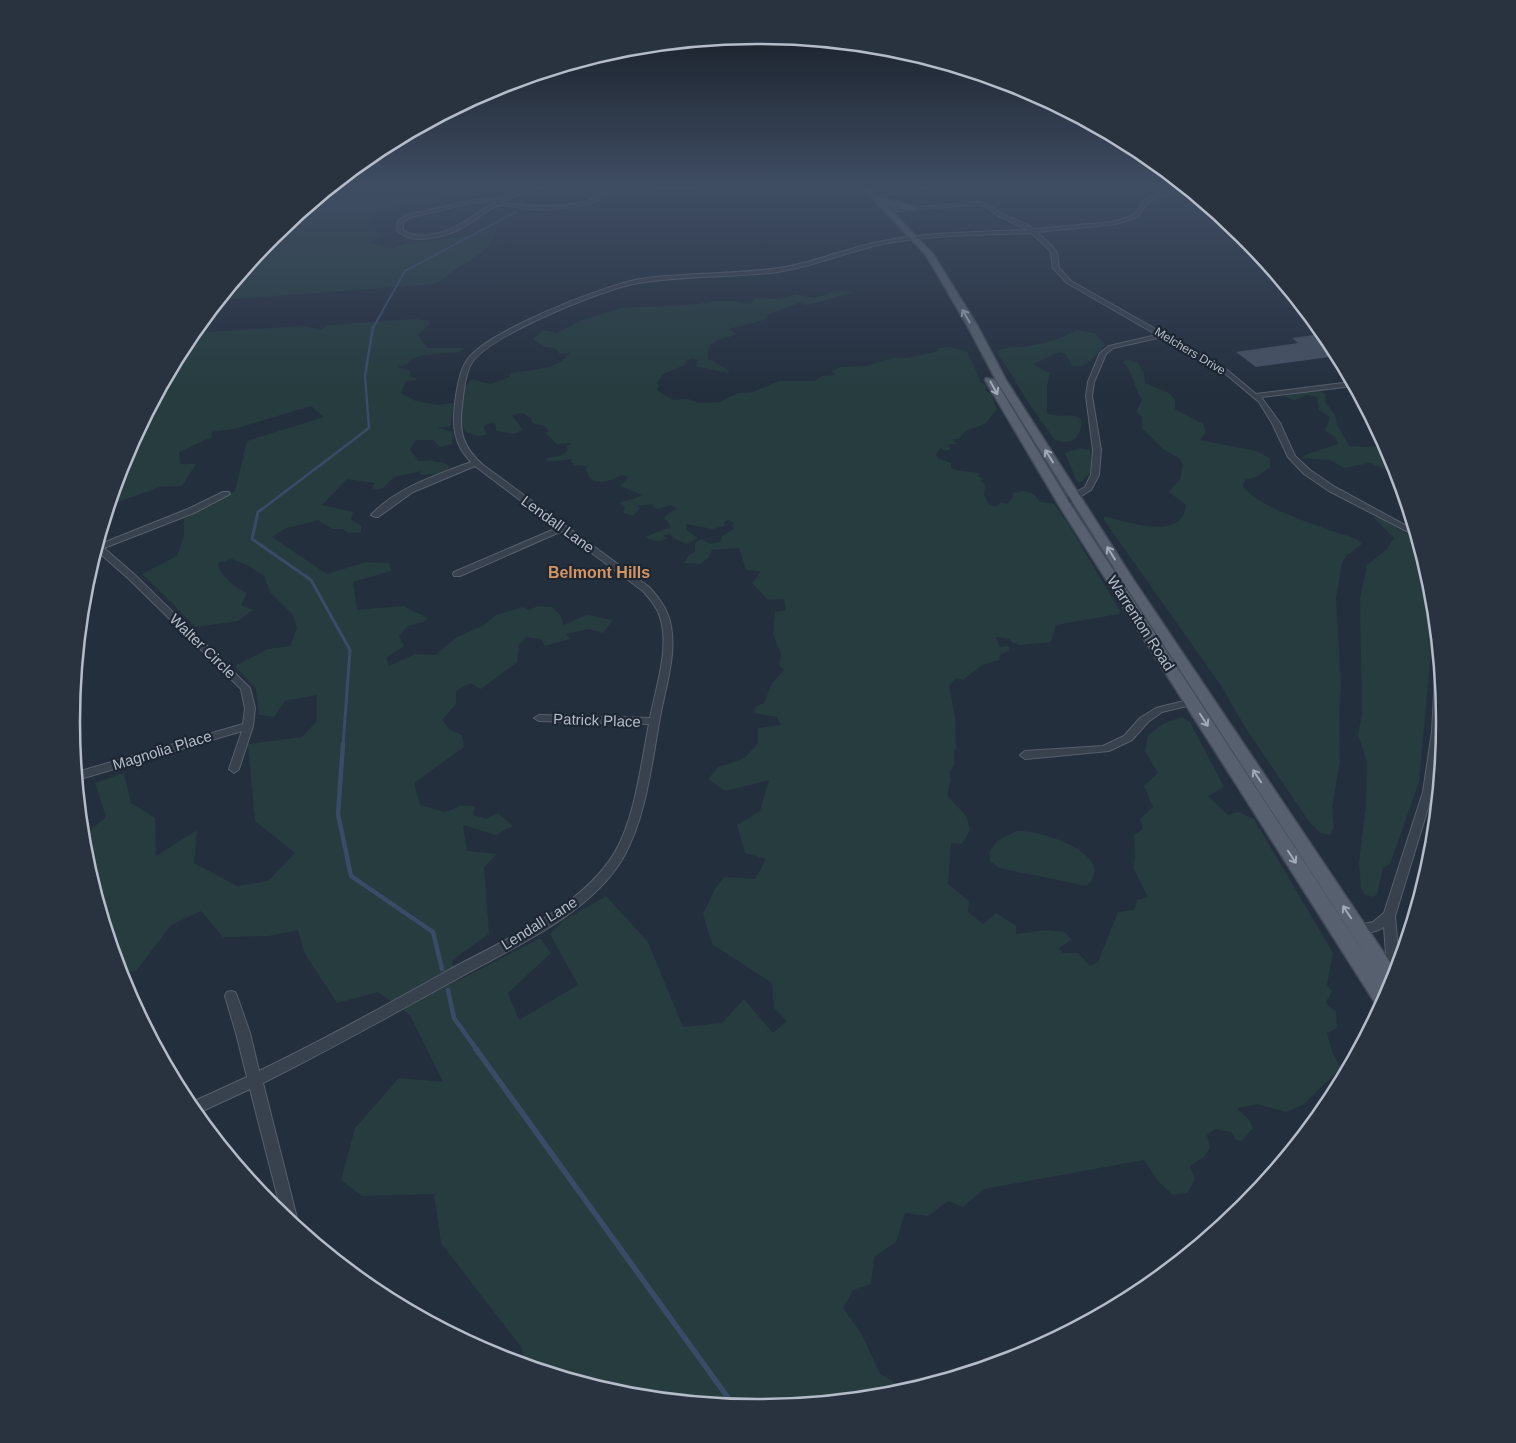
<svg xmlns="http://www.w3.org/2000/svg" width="1516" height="1443" font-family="Arial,sans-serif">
<rect width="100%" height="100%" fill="#242f3e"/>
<g fill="#263c3f">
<path d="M333,186H504L390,209L370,217L367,228L386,234L370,242L391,249L411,242L443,240L497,229L488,248L435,284L220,300L273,236Z"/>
<path d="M836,291L855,292L808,305L799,303L767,315L768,319L729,329L736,334C721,342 706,337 708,359L729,370L728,373L695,366L698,361L694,358L687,360L685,365L663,374L657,383L659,386L657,390L673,400L688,399L699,403L720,402L738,393L753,392L779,381H814L822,376L835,375L832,371L840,367L866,366L893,358H907L939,351V348L948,347L967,351L981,382L987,386L985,390L991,394L997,409L986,423L964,432L959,439H952L957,444H949L950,449L945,451L941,448L936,454L938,458L951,463V468C961,472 969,471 979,473L978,476L983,479L981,482L985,484L984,495L989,504L996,507L1001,502L1007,504L1012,498L1013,493L1024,491L1034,494L1040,502L1054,504L1069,525L1120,611L1119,614L1056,625L1051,642L1020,645L1011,642L1010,639L996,637L1000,647L1009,646V651L1000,655L999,660L982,665L963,680L956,678L949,686L955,717L956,748L954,752V766L949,773L951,779L947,795L967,817L970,830L962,844L951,843L948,884L969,901L968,912L983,924L996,913L1016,926V934L1045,930L1065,932L1071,940L1059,948L1063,953H1078L1090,966L1098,962L1118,912L1134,910L1137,900L1148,897L1133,868L1135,859L1134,835L1143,829L1140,819L1153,807L1144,786L1158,773L1145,751L1148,735L1163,724L1181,717L1190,722L1224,787L1208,796L1228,815L1238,812L1254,819L1333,953L1327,985L1332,991L1326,1002L1329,1007L1336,1011L1337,1028L1327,1033L1332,1052L1341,1068L1303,1105L1286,1112L1257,1104L1237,1108L1249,1120L1253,1128L1242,1141L1236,1140L1231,1132L1215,1129L1207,1135L1210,1148L1204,1157L1190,1166L1195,1180L1187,1193L1173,1195L1158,1181L1144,1160L984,1189L963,1207L948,1201L928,1216L905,1213L896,1242L874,1257L871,1284L853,1290L843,1308L861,1333L880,1374L907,1390L892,1395L758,1408L624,1395L526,1365L521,1347L441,1243L434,1194L362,1196L341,1180L355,1128L399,1078L443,1082L410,1015L378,992L337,1003L305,954L298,930L269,936L223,937L201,911L171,925L136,971L120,972L85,855L83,836L106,817L95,783L124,773L131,803L155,818L156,856L197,830L194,863L237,886L268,881L295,853L255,821L248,744L302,737L317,721V695L285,701L274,717L259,715L256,689L235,666L268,649L290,646L297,628L293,615L270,592L264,576L247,565L232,559L218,563C220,577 235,587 247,593L241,605L253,610L238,621L196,627L142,574L177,556L184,536V519L235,491L247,441L324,417L311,406L234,429L211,432L212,437L179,452L180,464H196L182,486L159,487L110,505L124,459L193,333L305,326L320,330L328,325L415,319L430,321L429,325L418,335L428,348H465L459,352L424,355L411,359L407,364L398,367L410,371L409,375L418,380L406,381L401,393L416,401L438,405L453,403L451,426L438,428L453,432L452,444L440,447L433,440H416L410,450L419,461L431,460L436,462H441L449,465L448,470L437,474L420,475V471C412,474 403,474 396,477C385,481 388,492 372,488L375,483L347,479L322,505L353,512L351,520L361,526V532L349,533L342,529H332L318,520L284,529L272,537L327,574L366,562L389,563L391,571L353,582L357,610L403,606L428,618L423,622L408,626L399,636L404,646L386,658L389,666L415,654L435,655L457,637L484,625L496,615L523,607L529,610L538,606L552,607L561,616L563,625L587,615L613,620L603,633L589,629L566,634L570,639L545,646L541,639L526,637L519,645L517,662L481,689L470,683L456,691V704L442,720L449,729L462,735L464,747L414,783L420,805L445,812L460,806H475L473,815L486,819L498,813L513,826L496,835L463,825L467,851L497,854L484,867L489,934L452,960L456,982L540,938L551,953L508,993L519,1020L578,985L550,934L564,920L606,896L648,942L683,1027L722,1023L744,999L773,1033L787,1021L774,1008L772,983L712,944L703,914L715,889L724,877L755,879L766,859L745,853L737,825L760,811L769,780L725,791L708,779L718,767L743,759L752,750L758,743V728L781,725L777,717L754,713L755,707L764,703L772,683L784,670L779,665L781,654L773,634L775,612L786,610L784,599L768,600L752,583L761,571L746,570L739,548L712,550L708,558L700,564L684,563L689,555L695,552V543L702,539L710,544L720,542L722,536L734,529L732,526L735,523L729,520L724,522L725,526L712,529L686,524V530L698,538L686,544L673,538L670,533L663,536L667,538C661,543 652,541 645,537L671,527L664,517L677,508L670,505L658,509L653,507L654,504L637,506L640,508L633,516L623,513L625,506L619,503C628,499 634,500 642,495L620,486L629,477L622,475C609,482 587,489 586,466L575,465L571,462L572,459L547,462L546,458L559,456L568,451L566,447L572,443L557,444L545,433L549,431L544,426L532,423L531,418L522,413L512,415L523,430L514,434L496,431V426L493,422L484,426V429L488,434L479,436L465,432C460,419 459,388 472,379L490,384L510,377V373C530,370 557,370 570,353L560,354L556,349L544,347L533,339L543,330L557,333L583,320L622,308L686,305L726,300L751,304L755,298L779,299L796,294L814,298Z"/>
<path d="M1076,330L1095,333L1105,345C1094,355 1090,369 1072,366L1066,354L1059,352L1035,363L1036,366L1050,373L1047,386V413C1059,419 1071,412 1081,419C1083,436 1071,448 1054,439L1030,405L997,352C1005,346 1018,348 1028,346C1044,343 1061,339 1076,330Z"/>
<path d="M1127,360L1138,363L1144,373L1145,383L1169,393L1175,400V409L1203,424L1206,432L1200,440L1256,451L1270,458V467L1258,476L1245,480L1243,486C1256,508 1331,530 1356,539L1362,544L1346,556L1342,563L1336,598L1341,687L1339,715L1340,761L1332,808L1334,829L1330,835L1321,833L1310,823L1245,727L1222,687L1104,520V517H1108C1129,523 1183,541 1186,505L1169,492L1180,479L1183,465L1179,458L1163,449L1142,428V417L1136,412L1142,400C1134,388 1134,374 1123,362Z"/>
<path d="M1319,390L1326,395L1325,402L1335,415L1337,424L1349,446L1371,447L1385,445L1391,457L1387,462L1394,466L1396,473L1369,463L1344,468L1330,460L1301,458L1305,455L1338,444L1336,438L1325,430L1330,417L1319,410L1317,397L1307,395L1294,400L1286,397L1287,395Z"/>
<path d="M1079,448L1090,450L1092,471L1081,482H1077L1065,453Z"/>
<path d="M1373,517L1380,518L1417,540L1431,588L1434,618L1419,782L1390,864L1383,868L1377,894L1373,897L1365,895L1361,888L1359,863L1366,805L1367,763L1358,734L1362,715L1360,599L1367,565L1387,549L1394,538Z"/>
<path d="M1017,831C1039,829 1117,854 1088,885H1082L999,868L990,861L989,852L998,840Z"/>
</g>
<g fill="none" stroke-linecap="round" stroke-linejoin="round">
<g stroke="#394c67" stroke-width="2">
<path d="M522,186L523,188"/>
<path d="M520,203L534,190"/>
<path d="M373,328L405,271L516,212"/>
</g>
<path stroke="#394c67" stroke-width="2.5" d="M261,510L369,428L365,376L373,327"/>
<path stroke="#394c67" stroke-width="3" d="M262,509L258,512L252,539L311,580L350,650L343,746"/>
<g stroke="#394c67" stroke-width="4.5">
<path d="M343,744L338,814L351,876L433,932L442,969"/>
<path d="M448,990L454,1018L477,1050"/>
</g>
<path stroke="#394c67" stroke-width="5.5" d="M476,1049L734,1406"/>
</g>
<path fill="#455162" d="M1314,335L1332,346L1337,356L1256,367L1236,352L1298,343L1292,338Z"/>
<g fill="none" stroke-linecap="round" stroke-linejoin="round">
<g stroke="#565f6c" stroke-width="2">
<g id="minor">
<path d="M536,186H547L519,194L501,203C530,206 559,209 587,201C599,197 611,186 623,186C596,207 561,211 528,209C519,208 507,204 498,206C490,207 476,220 469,224C452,235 413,248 397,230L398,221L407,215L475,200L503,198L520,190ZM497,201C474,214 456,232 428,235C419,236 410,236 403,230V222L411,217L475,202Z"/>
<path d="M642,186H709L678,189Z"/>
<path d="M924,186H935L874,197L872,196Z"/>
<path d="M1183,186L1185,188L1149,201L1138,217L1116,224L1037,232L1053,247L1057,253L1059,268L1071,281L1226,369L1256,394L1351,382L1353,386L1261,397L1280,423L1295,456L1310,470L1335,487L1414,530L1416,536L1329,491L1304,474L1288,457L1272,423L1259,402L1222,371L1162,337L1113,348L1106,354L1094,382L1092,396L1101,450L1099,475L1091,490L1067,505H1061V501L1085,487L1091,475L1093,450L1086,396L1088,382L1100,353L1109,346L1157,335L1067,283L1053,268L1051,253L1049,249L1031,233C984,235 935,235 888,243C851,250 816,266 778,272C732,278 685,275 639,283C605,288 493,334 473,361C465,372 464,391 462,405C459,432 462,446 483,465L649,587C657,596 664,604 668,615C679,645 667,682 661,712C652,760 647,816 623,858C589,916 509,949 453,981C390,1016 327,1051 263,1083L298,1222L297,1227L282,1214L250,1089L196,1114L188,1104L247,1077L236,1033L225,996L227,992L231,991L235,992L237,996L250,1033L259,1071C323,1040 385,1006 447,971C503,940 581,909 615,852C635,818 641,764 649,724L539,721L534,718L539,715L650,718C656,687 670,648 660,617C657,607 650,599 643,591L562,531L460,576H454L453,574L454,572L557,528L475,466L413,492L378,517H375L371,515C396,488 437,475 471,462C454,445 452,426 455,403C457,389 459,372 467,360C487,331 605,285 640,279C686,272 733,275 779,268C813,263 844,249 878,242C927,232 978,232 1028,230L999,216L985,206L979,204L885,212L887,210L979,202C989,204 995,210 1004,215C1014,220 1025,222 1034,229L1113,222L1134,215L1145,199Z"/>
<path d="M223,492H229L230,494L194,513L104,548L135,575L250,688L255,708L253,726L239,769L234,773L229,769L242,731L77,780V772L243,724L245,708L241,689L129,579L96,550L98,545L188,509Z"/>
<path d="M1440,672L1443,708L1442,732L1433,792L1395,916L1399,962L1392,985L1388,980L1384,927C1377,932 1362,935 1354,932L1352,929L1354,926L1373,922L1384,913L1423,792L1432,732L1435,675Z"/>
<path d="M1192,699L1197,702L1195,704L1162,712L1148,722L1132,740L1109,751L1025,759L1020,755L1025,751L1103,746L1124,736L1140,718L1156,708Z"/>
</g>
</g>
<g stroke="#414a57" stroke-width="3">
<path id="primary" d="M861,186H868L879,197L920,208C911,213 895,207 885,204L933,254L977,325L1006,380L1133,579L1396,971L1390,989L1386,988L1389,991L1380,1007L1377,1006L1060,507L985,380L986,378L995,380L1072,507L1375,970L1121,579L996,380L967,325L926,255Z"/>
</g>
<use href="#minor" fill="#38414e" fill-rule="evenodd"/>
<use href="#primary" fill="#56606e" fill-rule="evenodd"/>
</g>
<defs><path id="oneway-shaft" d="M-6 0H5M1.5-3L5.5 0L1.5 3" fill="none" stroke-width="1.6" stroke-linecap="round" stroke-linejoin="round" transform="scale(1.25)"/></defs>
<g stroke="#a1aab7">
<use href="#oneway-shaft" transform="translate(966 316) rotate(-120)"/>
<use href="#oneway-shaft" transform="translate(994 388) rotate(61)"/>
<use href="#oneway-shaft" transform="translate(1049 456) rotate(-122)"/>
<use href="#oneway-shaft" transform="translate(1111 553) rotate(-122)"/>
<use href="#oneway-shaft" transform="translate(1204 720) rotate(57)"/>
<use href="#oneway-shaft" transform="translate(1257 776) rotate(-123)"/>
<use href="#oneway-shaft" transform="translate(1292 857) rotate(57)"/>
<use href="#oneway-shaft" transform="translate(1347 912) rotate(-124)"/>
</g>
<linearGradient id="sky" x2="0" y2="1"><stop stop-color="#141a22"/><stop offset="0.48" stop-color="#3f4d63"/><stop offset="1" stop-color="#3f4d63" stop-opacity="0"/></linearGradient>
<rect width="1516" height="388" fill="url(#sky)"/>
<g text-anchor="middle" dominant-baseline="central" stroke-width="4.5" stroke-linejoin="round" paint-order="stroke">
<g font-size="12" fill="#b4bcc9" stroke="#1d2633">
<text transform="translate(1190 351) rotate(31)">Melchers Drive</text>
</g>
<g font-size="15" fill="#b4bcc9" stroke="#1d2633">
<text transform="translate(558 524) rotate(36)">Lendall Lane</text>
<text transform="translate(1141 623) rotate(57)">Warrenton Road</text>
<text transform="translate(203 646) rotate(44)">Walter Circle</text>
<text transform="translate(597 720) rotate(2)">Patrick Place</text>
<text transform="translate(162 750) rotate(-17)">Magnolia Place</text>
<text transform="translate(539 923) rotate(-32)">Lendall Lane</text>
</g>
<g font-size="16" font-weight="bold" fill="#d59563" stroke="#1d2633">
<text x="599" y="572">Belmont Hills</text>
</g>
</g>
<path d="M0 0H1516V1443H0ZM757 44H759A677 677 0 0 1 1436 721V722A677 677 0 0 1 759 1399H757A677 677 0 0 1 80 722V721A677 677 0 0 1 757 44Z" fill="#29323f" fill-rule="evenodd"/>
<path fill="none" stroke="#b4bcc9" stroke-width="2.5" d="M757 44H759A677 677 0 0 1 1436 721V722A677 677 0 0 1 759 1399H757A677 677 0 0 1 80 722V721A677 677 0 0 1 757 44Z"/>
</svg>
